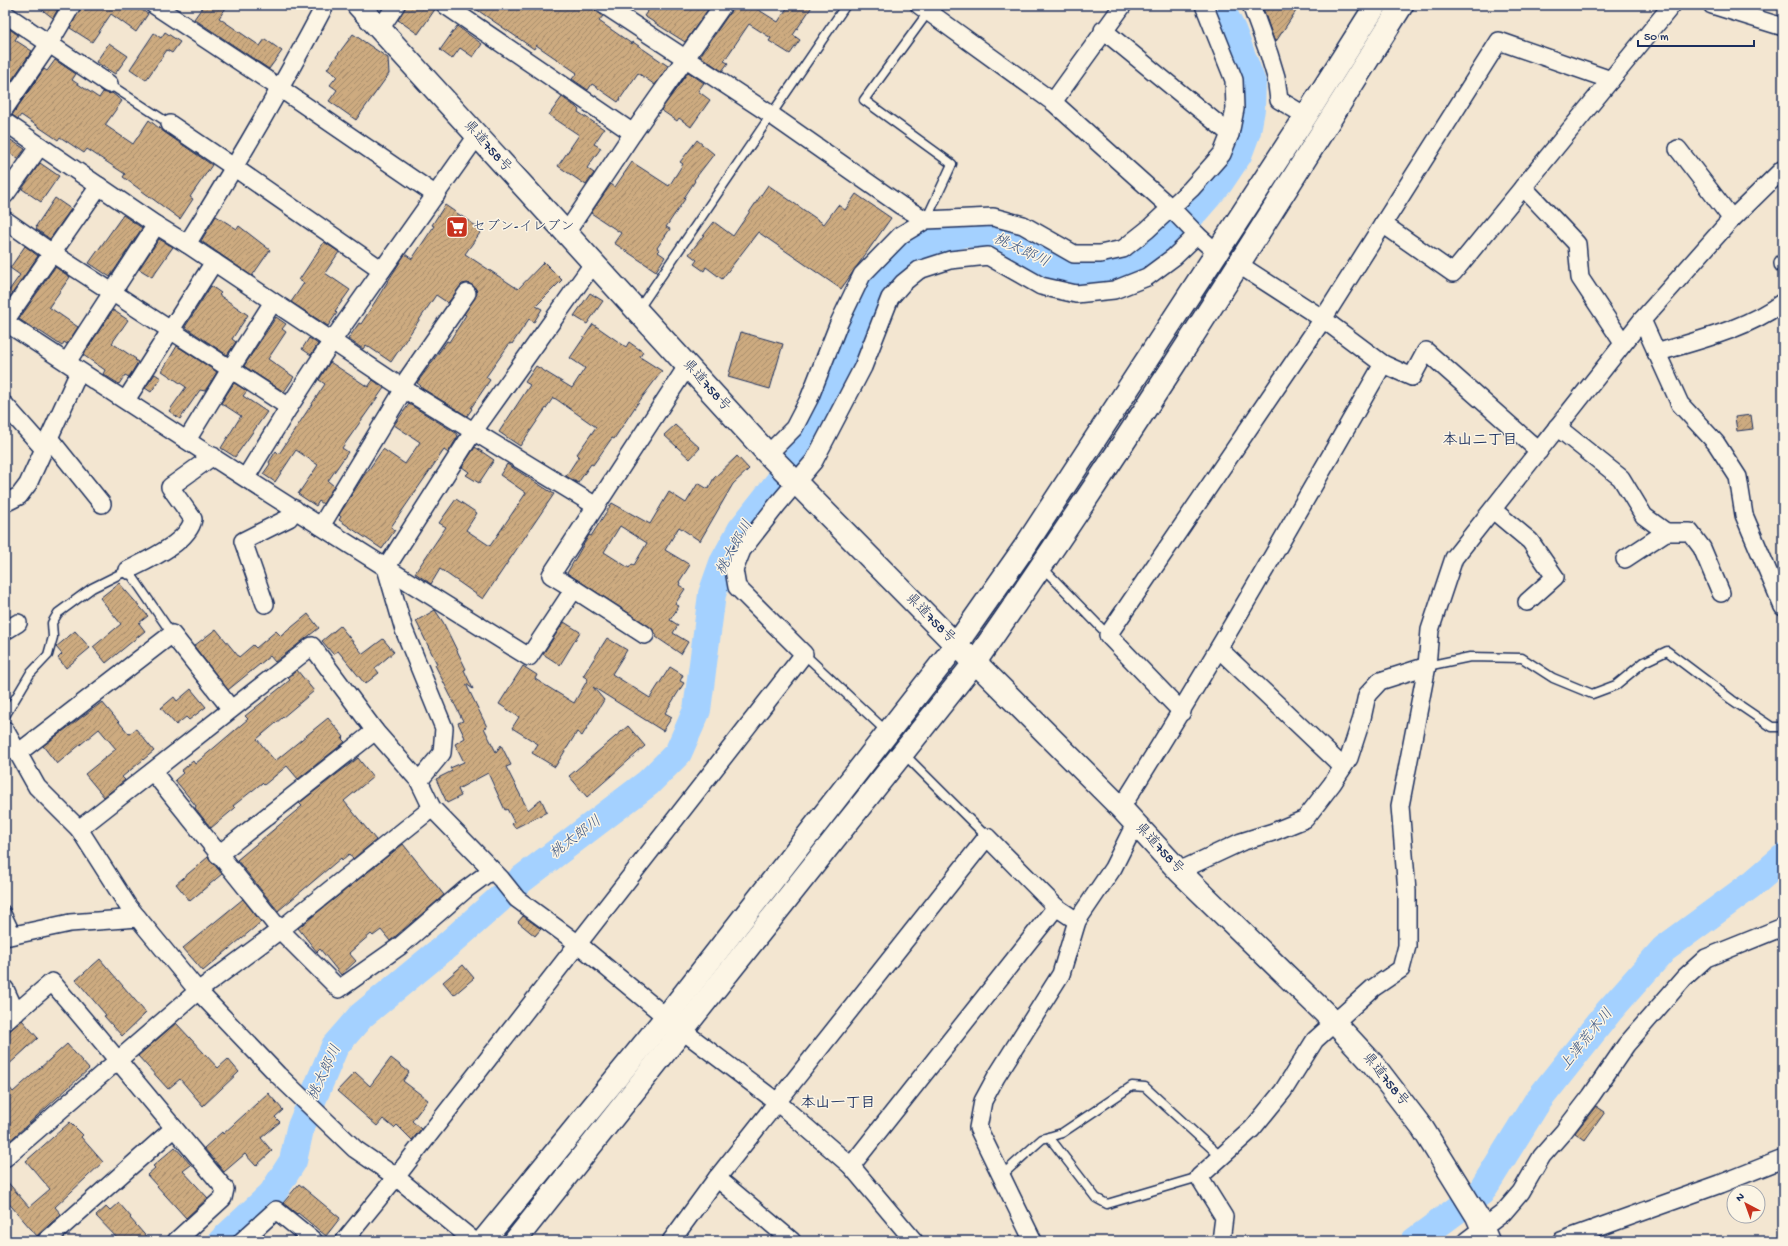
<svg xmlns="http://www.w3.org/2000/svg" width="1788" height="1246" font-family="'Gochi Hand','Klee One',sans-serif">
<defs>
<pattern id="building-hatch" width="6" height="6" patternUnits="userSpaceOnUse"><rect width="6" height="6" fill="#cdab80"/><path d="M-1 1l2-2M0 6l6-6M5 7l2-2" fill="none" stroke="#a68c6c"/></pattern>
</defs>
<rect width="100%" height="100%" fill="#f3e6d1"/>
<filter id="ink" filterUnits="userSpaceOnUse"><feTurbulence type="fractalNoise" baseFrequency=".025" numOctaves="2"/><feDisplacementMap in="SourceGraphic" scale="8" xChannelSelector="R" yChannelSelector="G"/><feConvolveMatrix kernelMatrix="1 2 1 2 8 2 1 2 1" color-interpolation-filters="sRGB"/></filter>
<g filter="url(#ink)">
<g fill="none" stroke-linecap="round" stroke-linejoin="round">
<g stroke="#a4d1ff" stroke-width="28">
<path d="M222,1241L272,1194L293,1161L300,1129L335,1046L361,1016L451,942L522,879L648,783L678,753L697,710L712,594L723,563L741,530L803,451L821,418L846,359L869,295L881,276L912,248L965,233L993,237L1063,271L1089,276L1120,270L1150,254L1175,234L1220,182L1238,155L1247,131L1251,109L1252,83L1232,30L1219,5"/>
<path d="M1415,1241L1481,1192L1537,1102L1609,1011L1664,949L1755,882L1783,858"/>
</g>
</g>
<g fill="url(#building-hatch)" stroke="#1b2f5e" fill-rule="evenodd">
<path d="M36,5H60L53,18Z"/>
<path d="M82,5H134L148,14L136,32L111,14L92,42L70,28Z"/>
<path d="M204,5H228L219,18L260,46L265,39L282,51L269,69L194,19Z"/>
<path d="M406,5H435L436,8L418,34L398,20Z"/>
<path d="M470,5H594L595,10L603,16L599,21L632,44L633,42L668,66L655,85L638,73L618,102L592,84L588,90L572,79L577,73L536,45L534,49Z"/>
<path d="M652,5H711L685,42L644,16Z"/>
<path d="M733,5H751L778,22L789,5H813L793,35L800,40L790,54L769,41L771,38L749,24L724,61L728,63L722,71L700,56L731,11Z"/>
<path d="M1262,5H1300L1275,43Z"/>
<path d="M5,26L18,35L15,40L32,51L5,90Z"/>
<path d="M457,26L482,44L473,57L460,48L452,59L440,50Z"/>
<path d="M165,32L180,42L172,53L167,50L146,80L130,69L154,33L161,38Z"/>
<path d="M353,34L388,58L389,74L356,120L329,101L337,90L330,85L337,76L327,69Z"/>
<path d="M109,43L128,56L115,74L96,62Z"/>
<path d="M55,60L76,74L72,80L99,98L103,92L112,93L122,101L105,125L133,144L149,120L164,132L212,165L190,197L193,199L180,219L123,177L125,174L87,149L84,153L60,137L58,140L21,115L18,119L12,115L44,69L47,71Z"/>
<path d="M688,72L704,83L698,91L710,100L691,127L679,118L677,121L661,110Z"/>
<path d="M562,97L576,107L579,110L578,112L604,129L594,144L601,148L587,168L594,173L586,185L558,166L579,135L549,115Z"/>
<path d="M5,134L7,135L6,137L25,149L18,159L5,150Z"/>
<path d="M697,140L714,154L694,180L695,181L684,198L685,199L666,227L670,229L657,248L660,250L658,252L665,257L656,271L614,243L621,233L591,213L611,184L615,187L632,162L669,186L683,164L680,162Z"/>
<path d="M40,163L59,176L41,202L22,189Z"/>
<path d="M768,185L824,224L838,205L845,210L856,194L891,218L841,289L758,232L722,279L706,267L704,271L694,264L697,260L689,254L714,222L733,236Z"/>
<path d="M55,198L71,209L50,239L36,229L37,227L36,226Z"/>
<path d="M445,205L482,230L465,254L518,289L544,262L562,280L536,306L542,309L534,322L529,319L512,344L510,343L486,377L490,380L471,408L472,409L467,416L420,387L421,386L417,383L447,341L449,342L466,315L464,314L477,294L476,289L472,285L467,283L462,284L448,303L436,295L391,362L366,345L363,349L348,339L359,323L361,324L405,254L412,259L434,226L432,225Z"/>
<path d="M123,215L142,228L110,277L89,263Z"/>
<path d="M216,216L237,229L239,226L270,250L252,276L201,241Z"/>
<path d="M159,239L173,247L152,277L139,269Z"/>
<path d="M324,242L339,252L325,273L350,290L335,311L337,313L328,326L291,302L304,283L299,280Z"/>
<path d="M25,246L38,256L5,304V296L20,275L10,268Z"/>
<path d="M55,267L70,277L49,307L78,327L67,344L64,342L62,346L35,328L34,329L19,319Z"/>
<path d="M211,286L221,293L219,295L248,315L232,339L236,342L227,355L185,327Z"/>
<path d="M590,293L603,301L587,324L574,316Z"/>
<path d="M113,310L128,320L112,343L136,359L135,360L138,362L129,377L125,375L119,384L103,374L105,370L83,355Z"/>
<path d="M276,317L286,324L282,329L286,332L268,359L294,377L284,392L244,366Z"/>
<path d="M593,324L626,347L629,342L643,352L640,357L662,371L635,407L614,439L612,438L593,465L591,464L578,483L566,476L579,456L577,454L596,427L556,399L553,398L520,446L499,432L530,385L525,382L536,366L572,388L585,368L570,358Z"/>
<path d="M741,332L783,344L770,389L728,377Z"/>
<path d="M309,338L318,344L311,355L302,349Z"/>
<path d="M177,346L217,372L205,391L200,390L180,419L169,411L186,387L162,371Z"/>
<path d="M330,362L368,387L373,380L384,388L342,448L348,452L328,481L334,486L323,504L319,501L316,506L298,494L318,465L296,450L275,482L263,474L270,464L269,462L276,451L279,454L325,384L319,380Z"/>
<path d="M155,374L161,378L151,392L145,388Z"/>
<path d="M234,383L247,391L243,396L267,412L235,457L221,448L241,416L221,403Z"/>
<path d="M409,404L456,433L458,436L448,453L444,450L391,527L395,530L382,549L339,520L341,517L339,515L366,472H367L383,449L405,464L420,442L394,425Z"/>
<path d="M1751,415L1753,429L1737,431L1735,417Z"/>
<path d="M675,425L700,448L690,459L664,435Z"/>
<path d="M475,447L494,460L479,483L466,475L469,472L462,467Z"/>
<path d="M737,456L749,469L733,484L700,541L679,527L665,550L690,565L679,582L680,583L679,585L685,589L675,604L679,606L670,620L678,625L673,633L688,642L681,654L656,637L657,635L650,627L567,573L589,535L591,536L612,503L650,524L669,492L686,503L698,483L708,489L714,478ZM620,526L647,543L634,565L632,564L629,568L604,552Z"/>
<path d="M507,464L554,494L483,599L440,569L431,584L415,573L446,527L439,523L456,499L477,513L466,530L490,546L526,493L500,475Z"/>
<path d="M119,583L148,616L139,623L145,631L106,663L93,647L121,624L100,598Z"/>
<path d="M435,610L443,622L466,669L464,670L473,689L466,684L487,727L484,728L496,752L501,745L511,765L506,767L528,810L541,799L547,812L515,828L512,824L514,822L507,809L505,810L488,773L458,789L461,796L447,803L436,779L452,771L450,768L464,762L455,744L465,738L458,723L463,721L435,665L437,664L416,621Z"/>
<path d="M308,614L319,628L275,662L270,656L228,690L194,646L216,629L239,657L253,645L256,648L276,631L281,636Z"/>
<path d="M564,622L580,632L560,665L543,654Z"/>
<path d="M340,626L363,654L383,639L394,652L375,668L379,673L365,684L338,651L333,654L322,641Z"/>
<path d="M75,631L90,648L66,668L58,658L62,654L56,647Z"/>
<path d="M607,638L627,650L612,674L650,698L670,667L683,675L680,681L684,683L665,713L672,717L663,731L593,687L604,700L582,736L577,732L555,767L532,753L538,744L512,728L519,717L499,704L523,666L537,675L535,679L574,703L588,679L583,676Z"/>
<path d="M297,670L314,691L257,739L275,761L328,718L344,737L342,739L345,742L298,779L287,766L264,785L262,783L233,806L235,808L211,828L195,808L196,806L175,780L183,773L181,771L193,761L195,764L248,719L245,716L290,680L288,678Z"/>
<path d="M191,689L206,707L189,720L186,717L176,725L161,708L174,697L177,701Z"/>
<path d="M102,702L129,734L136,729L154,751L122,777L125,780L104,797L85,774L116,749L99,729L57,764L43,746Z"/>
<path d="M628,726L645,746L587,797L569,776Z"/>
<path d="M358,758L373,777L344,801L376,840L353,859L349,854L342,860L341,858L278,911L237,860L302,806L299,803Z"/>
<path d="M403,844L444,895L390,941L381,930L373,936L371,934L349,953L356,961L341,975L320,949L317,952L298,928Z"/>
<path d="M208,857L222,874L190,901L176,884Z"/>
<path d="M243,899L261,922L203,971L183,948Z"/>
<path d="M523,916L541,929L535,936L518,922Z"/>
<path d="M100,959L146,1013L122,1036L104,1016L106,1015L76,980Z"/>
<path d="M463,965L474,978L454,995L443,982Z"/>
<path d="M22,1020L38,1038L5,1068V1035Z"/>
<path d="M176,1023L218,1068L228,1059L239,1072L203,1106L180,1079L168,1089L138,1056Z"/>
<path d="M67,1044L89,1069L5,1145V1082L13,1092Z"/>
<path d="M391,1058L409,1072L403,1081L428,1100L412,1121L421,1129L412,1140L397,1125L394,1128L383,1119L377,1126L337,1091L355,1072L370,1086Z"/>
<path d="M268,1093L283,1110L275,1117L280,1122L261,1138L272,1151L256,1166L245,1154L224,1172L204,1148L222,1132L223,1134Z"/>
<path d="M1596,1106L1605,1112L1585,1140L1575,1133Z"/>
<path d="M70,1122L83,1135L81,1137L103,1162L55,1207L61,1214L37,1236L5,1199V1179L29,1207L50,1189L26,1161Z"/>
<path d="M175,1147L191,1165L183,1171L208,1198L186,1218L147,1175L155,1168L153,1166Z"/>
<path d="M299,1184L340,1218L326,1236L298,1213L297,1214L283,1203Z"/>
<path d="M119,1203L131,1217L130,1218L150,1241H120L96,1216L106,1207L110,1211Z"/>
</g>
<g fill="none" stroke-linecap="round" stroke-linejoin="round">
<g stroke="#1b2f5e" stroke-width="11">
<g id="lane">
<path d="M109,84L170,124"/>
<path d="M926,220L952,164L864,100L929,11"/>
<path d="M638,310L846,5"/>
<path d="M1042,567L1108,635"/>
<path d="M804,654L886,731"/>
<path d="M1427,666L1470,657L1522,658L1553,678L1592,694L1616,685L1644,662L1667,651L1732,700L1757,717L1772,727H1783"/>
<path d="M5,716L30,674L48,655L53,637L52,623L58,613L92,588L128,570L172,634"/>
<path d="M904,754L987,837"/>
<path d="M5,910L17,935"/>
<path d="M1049,1137L1096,1198L1107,1204L1199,1177"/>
<path d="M1001,1176L1042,1139L1062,1133L1132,1086L1145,1087L1221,1157"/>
</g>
</g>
<g stroke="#1b2f5e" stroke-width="20">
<g id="street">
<path d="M154,5L281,89L436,195"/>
<path d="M445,5L633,133"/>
<path d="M604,5L770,114L900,205L926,220"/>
<path d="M919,5L1053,102L1171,208L1197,235"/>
<path d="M1251,5L1269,54L1276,77L1279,100L1306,116"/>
<path d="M1712,5L1783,27"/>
<path d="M5,14L109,84"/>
<path d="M380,29L396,5"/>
<path d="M1103,30L1230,134"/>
<path d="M1053,102L1123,5"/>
<path d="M5,108L49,44L72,5"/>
<path d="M5,122L156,225L187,244L404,389L596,506"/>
<path d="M170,124L235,168L382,270"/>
<path d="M1678,149L1732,219"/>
<path d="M1523,187L1577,244L1580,278L1623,343"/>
<path d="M5,195L40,146"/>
<path d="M5,220L52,253L289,407"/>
<path d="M1383,224L1453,273L1672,5"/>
<path d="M566,233L633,133L723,5"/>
<path d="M187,244C236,166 282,87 325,5"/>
<path d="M1783,263V264"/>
<path d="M1238,264L1323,319L1383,364L1412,377L1426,351L1539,451"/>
<path d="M1642,320L1680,404L1716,443L1738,477L1744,515L1783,607"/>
<path d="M5,321L99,186"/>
<path d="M5,322C178,436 353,548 529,657L574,589L551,575L688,365"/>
<path d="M1656,353C1699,340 1747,329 1783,302"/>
<path d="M67,362L156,225"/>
<path d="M401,388L467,293"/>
<path d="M126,400L214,262"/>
<path d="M5,405L44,449"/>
<path d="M1557,427L1621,478L1644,516L1666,532L1625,559"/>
<path d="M49,438L102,504"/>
<path d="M187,440L231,368L273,302"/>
<path d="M768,454L794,428L809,399L839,323L862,275L901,235L926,220L993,217L1023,225L1074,254H1100L1123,249L1147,230L1191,189L1222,154L1230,134L1235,109L1234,80L1204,5"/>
<path d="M246,477L289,407L332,341L477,136"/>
<path d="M5,503L19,496L28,484L79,372"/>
<path d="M1493,510L1530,541L1555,577L1527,602"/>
<path d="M321,526L404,389"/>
<path d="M1666,532H1690L1702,548L1721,593"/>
<path d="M128,570C148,560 189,542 193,519L170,487L213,456"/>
<path d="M574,589L645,635"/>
<path d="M265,604L243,541L289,518L295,509"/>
<path d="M5,631L18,623"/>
<path d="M1219,649L1343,767"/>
<path d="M1182,712L1108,635L1323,319L1499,41L1611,80"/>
<path d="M5,730L37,787L79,829L128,906L198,991L278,1075L355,1149L396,1177L474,1241"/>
<path d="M18,753L172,634L231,709"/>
<path d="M153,772L280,930L339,989L400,946L465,890L492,870"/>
<path d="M419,781L442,753L444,728L404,630L386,568L473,432L593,264"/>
<path d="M1121,808C1213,662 1298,513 1383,364"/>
<path d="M79,829L312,646L375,731L419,781L432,808L501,879L517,899L577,943L683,1031L777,1102L851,1166L914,1241"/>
<path d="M218,855L375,731"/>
<path d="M1179,871L1241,842L1273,832L1305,819L1332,784L1349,758L1362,718L1367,695L1380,681L1427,666"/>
<path d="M5,937L70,923L138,918"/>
<path d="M5,989L16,1013"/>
<path d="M5,1022L52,982C110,1050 167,1120 225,1189L223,1198L176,1241"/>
<path d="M5,1158L198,991L280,930L432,808"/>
<path d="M851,1166L1056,907"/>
<path d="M717,1178L792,1241"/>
<path d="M46,1241L174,1128"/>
<path d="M242,1241L276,1210L314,1241"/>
<path d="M344,1241L396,1177L804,654L737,587L734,570L742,550L777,505L814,461L863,367L890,298L903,283L919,270L950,260L988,256L1041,286L1076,294L1114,290L1147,277L1174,257L1197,235L1217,253"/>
<path d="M671,1241L717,1178L987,837L1056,907L1077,921"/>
<path d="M1033,1241L978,1128L983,1101L996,1077L1061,974L1077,921L1113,868L1135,824"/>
<path d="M1221,1241L1224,1217L1199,1177L1252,1129L1283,1091L1315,1040L1373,988L1401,969L1407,946V891L1400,806L1427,666L1430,630L1454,558L1642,320L1728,223L1783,169"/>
<path d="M1466,1241L1503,1213L1521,1192L1542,1156L1564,1131L1591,1096L1626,1045L1684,978L1706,958L1783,927"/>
<path d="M1561,1241L1720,1184L1783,1159"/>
</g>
</g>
<g stroke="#1b2f5e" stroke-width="25">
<g id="secondary">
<path d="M358,5L768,454L956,645L975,662L1121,808L1179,871L1334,1022L1373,1064L1423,1129L1477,1216L1488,1241"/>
<path d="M483,1241L666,1017L956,645L1024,548L1306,116L1376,5"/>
<path d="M515,1241L975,662C1125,448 1263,226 1402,5"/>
</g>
</g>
<use href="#lane" stroke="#fcf5e5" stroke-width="8"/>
<use href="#street" stroke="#fcf5e5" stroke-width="17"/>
<use href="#secondary" stroke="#fcf5e5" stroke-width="22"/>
</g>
</g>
<defs>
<g id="supermarket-square" transform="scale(1.15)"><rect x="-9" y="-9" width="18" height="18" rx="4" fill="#c8321e" stroke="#fcf5e5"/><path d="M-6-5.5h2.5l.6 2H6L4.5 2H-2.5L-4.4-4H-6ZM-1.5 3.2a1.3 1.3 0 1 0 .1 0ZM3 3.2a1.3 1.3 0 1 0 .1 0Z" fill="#fff"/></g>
</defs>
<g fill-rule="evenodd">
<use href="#supermarket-square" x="457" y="227"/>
</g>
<g text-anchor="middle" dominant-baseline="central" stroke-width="3" stroke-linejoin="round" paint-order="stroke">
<g font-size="14" fill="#1b2f5e" stroke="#fcf5e5">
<text transform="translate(487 147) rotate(48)">県道758号</text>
<text transform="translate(706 386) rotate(48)">県道758号</text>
<text transform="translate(930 619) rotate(45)">県道758号</text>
<text transform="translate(1159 849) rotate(47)">県道758号</text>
<text transform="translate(1385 1080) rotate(51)">県道758号</text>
</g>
<g font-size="14" fill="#1b2f5e" stroke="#fcf5e5" text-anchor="start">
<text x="472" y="227">セブン-イレブン</text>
</g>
<g font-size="15" font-style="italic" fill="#3d5886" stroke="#fcf5e5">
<text transform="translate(1021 251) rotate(25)">桃太郎川</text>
<text transform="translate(735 548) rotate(-61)">桃太郎川</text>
<text transform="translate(576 838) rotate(-37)">桃太郎川</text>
<text transform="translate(1587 1040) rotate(-51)">上津荒木川</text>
<text transform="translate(325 1073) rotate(-65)">桃太郎川</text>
</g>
<g font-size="15" font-weight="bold" fill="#1b2f5e" stroke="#fcf5e5">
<text x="1480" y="441">本山二丁目</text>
<text x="838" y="1104">本山一丁目</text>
</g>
</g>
<rect width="1788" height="1246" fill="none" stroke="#fcf5e5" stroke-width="20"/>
<rect x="10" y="10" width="1768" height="1226" fill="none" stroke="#1b2f5e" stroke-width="1.5" filter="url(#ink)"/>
<g transform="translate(1746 1204) rotate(319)"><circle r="19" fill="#fcf5e5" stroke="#a2a6af"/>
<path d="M0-3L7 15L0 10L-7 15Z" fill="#c8321e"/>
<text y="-6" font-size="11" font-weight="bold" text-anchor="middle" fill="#1b2f5e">N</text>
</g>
<path d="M1638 40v6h116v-6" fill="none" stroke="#1b2f5e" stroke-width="2"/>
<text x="1644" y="40" font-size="12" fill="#1b2f5e" stroke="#fcf5e5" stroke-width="3" paint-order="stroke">50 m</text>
</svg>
